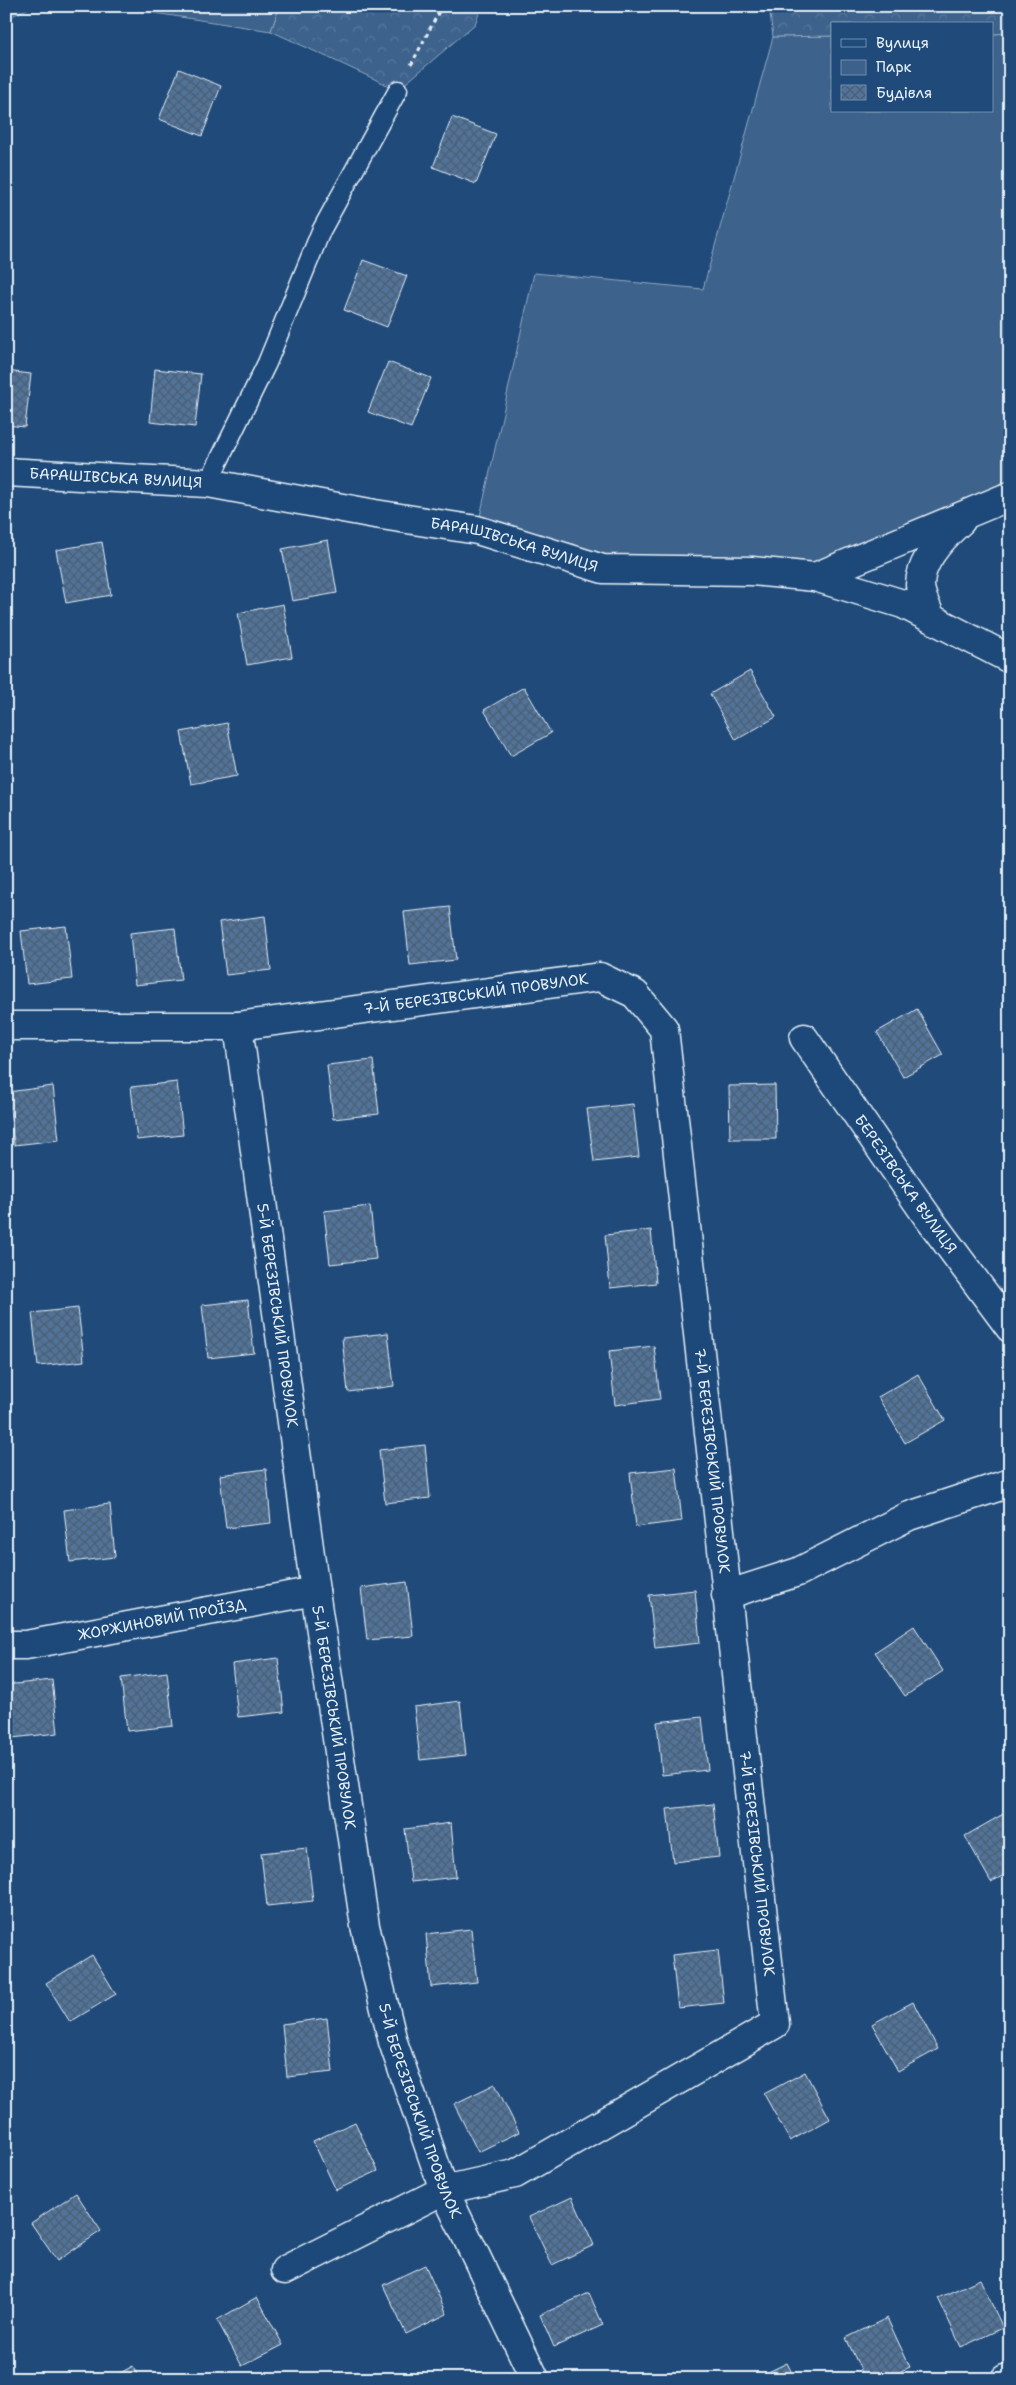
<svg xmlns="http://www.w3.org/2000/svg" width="1016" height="2385" viewBox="0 0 1016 2385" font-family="'Shantell Sans',sans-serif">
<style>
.green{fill:#3c628c;stroke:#92aac2}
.forest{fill:url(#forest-crowns);stroke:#92aac2}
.building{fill:url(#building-cross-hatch);stroke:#e8f1f8}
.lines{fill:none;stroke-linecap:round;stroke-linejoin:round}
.lane-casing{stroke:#e8f1f8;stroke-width:21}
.street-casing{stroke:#e8f1f8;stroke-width:31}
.path{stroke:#e8f1f8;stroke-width:3;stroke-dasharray:4 4;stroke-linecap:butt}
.lane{stroke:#1f4a7a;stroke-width:18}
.street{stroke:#1f4a7a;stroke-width:28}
.labels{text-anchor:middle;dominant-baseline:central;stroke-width:5;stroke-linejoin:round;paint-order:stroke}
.street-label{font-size:15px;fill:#e8f1f8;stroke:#1f4a7a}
</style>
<defs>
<pattern id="forest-crowns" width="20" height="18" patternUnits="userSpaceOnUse" patternTransform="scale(1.25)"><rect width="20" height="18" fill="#3c628c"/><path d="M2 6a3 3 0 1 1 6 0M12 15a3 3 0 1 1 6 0" fill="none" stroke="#58799d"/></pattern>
<pattern id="building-cross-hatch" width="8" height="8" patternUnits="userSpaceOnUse" patternTransform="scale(1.25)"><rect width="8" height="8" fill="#517399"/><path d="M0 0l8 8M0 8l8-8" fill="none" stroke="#4c5e72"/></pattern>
</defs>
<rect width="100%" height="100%" fill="#1f4a7a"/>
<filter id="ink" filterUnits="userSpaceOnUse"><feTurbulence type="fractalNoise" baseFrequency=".02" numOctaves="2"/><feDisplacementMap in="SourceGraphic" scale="10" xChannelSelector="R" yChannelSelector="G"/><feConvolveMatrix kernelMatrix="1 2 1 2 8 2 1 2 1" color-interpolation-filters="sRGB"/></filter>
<g filter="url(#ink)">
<path class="green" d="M6,6H33L6,19Z
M109,6H280L271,31Z
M1010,33V496L815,577L603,569L477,530L534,273L703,289L773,37L832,36V111H992V34Z"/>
<path class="forest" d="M280,6H482L475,24L398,90L271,31Z
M769,6H1010V33L992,34V24H832V36L773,37Z"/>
<path class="building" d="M179,69L221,86L202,136L159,119Z
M452,117L496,134L476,184L433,167Z
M363,260L407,276L387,327L344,310Z
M388,362L431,378L411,428L368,412Z
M155,369L201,374L195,427L150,422Z
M6,371L31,374L25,427L6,425Z
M328,540L337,593L292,601L282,549Z
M102,542L111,595L66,603L56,550Z
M283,604L292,657L247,665L238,613Z
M750,671L776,717L736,740L710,694Z
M524,687L551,733L511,756L484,710Z
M227,723L237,776L191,784L181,732Z
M450,907L456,960L410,965L404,912Z
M265,916L271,970L226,975L219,922Z
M66,926L72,979L27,984L21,931Z
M175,928L181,980L135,985L130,933Z
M917,1009L943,1055L903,1077L877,1032Z
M373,1060L379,1114L333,1119L327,1065Z
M177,1082L183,1135L137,1140L131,1087Z
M775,1085L776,1139H730L729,1086Z
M53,1086L59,1140L14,1145L8,1092Z
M633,1104L639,1157L594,1162L587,1109Z
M370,1206L376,1259L330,1264L324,1211Z
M651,1230L656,1283L610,1288L605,1235Z
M248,1300L254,1353L208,1358L202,1305Z
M78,1308L84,1361L38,1366L32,1313Z
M388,1333L394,1386L348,1392L342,1338Z
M654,1346L660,1399L615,1405L609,1351Z
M918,1374L945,1420L905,1443L878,1397Z
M425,1445L430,1498L385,1503L379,1450Z
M676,1468L682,1521L636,1527L630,1473Z
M266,1469L271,1523L226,1528L220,1475Z
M110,1504L115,1557L70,1562L64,1510Z
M407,1582L413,1636L367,1640L361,1588Z
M695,1590L700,1643L655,1648L649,1595Z
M914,1626L943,1671L905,1696L875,1652Z
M278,1658L284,1712L238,1717L232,1664Z
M167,1672L173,1726L127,1731L121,1678Z
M52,1680L58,1733L12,1738L6,1685Z
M460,1701L466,1755L420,1760L414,1707Z
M702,1717L708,1770L662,1775L657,1722Z
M713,1804L719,1857L673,1862L667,1809Z
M1005,1813L1010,1821V1872L991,1882L965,1836Z
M451,1823L456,1877L411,1882L405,1829Z
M307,1848L313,1901L267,1906L261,1853Z
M471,1929L477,1982L431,1987L426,1934Z
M718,1950L724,2003L678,2008L672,1955Z
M92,1955L116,1994L70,2022L46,1983Z
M913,2002L938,2049L898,2071L872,2024Z
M327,2018L333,2072L287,2077L282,2024Z
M805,2072L830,2119L790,2141L764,2094Z
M495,2084L519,2132L478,2152L454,2104Z
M355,2122L378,2171L336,2190L313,2141Z
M76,2193L101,2231L57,2261L31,2223Z
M572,2197L594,2245L552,2265L529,2217Z
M425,2265L447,2314L406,2334L383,2285Z
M980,2279L1003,2328L961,2347L938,2298Z
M589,2293L603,2325L554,2347L540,2315Z
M257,2297L283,2345L242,2366L217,2320Z
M887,2318L910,2367L884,2379H865L846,2338Z
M787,2363L795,2379H754Z
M133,2366L140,2379H109Z"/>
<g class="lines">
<g class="lane-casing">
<path id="lane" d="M208,483L267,363L321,231L398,90"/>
</g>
<g class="street-casing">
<g id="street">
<path id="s1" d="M6,472L208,483L375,514L477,530L603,569L752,571L815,577L1010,496"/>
<path d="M815,577L903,604L1010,659"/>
<path d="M931,618C927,608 920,595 920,585C920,560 944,536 961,521"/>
<path id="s2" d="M6,1026H238L600,977L635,994L664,1029L775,2024L515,2174L444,2190L285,2270"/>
<path id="s3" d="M238,1026L315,1591L365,1926L393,2042L444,2190L535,2379"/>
<path id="s4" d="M804,1038L927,1216L1010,1328"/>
<path d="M726,1595L798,1572L909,1516L1010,1483"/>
<path id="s5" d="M6,1645H26L315,1591"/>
<path d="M1005,2379L1010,2377"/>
</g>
</g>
<path class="path" d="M411,65L442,6"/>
<use href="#lane" class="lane"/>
<use href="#street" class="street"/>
</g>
</g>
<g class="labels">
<g class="street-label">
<text stroke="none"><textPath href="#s1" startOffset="110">БАРАШІВСЬКА ВУЛИЦЯ</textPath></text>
<text stroke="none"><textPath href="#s1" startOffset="515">БАРАШІВСЬКА ВУЛИЦЯ</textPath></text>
<text stroke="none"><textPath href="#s2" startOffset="472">7-Й БЕРЕЗІВСЬКИЙ ПРОВУЛОК</textPath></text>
<text stroke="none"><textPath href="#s4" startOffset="178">БЕРЕЗІВСЬКА ВУЛИЦЯ</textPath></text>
<text stroke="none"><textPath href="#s3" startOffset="292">5-Й БЕРЕЗІВСЬКИЙ ПРОВУЛОК</textPath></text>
<text stroke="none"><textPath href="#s2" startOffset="1116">7-Й БЕРЕЗІВСЬКИЙ ПРОВУЛОК</textPath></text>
<text stroke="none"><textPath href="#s5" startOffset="158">ЖОРЖИНОВИЙ ПРОЇЗД</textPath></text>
<text stroke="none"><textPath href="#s3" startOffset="698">5-Й БЕРЕЗІВСЬКИЙ ПРОВУЛОК</textPath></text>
<text stroke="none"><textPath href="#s2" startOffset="1521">7-Й БЕРЕЗІВСЬКИЙ ПРОВУЛОК</textPath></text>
<text stroke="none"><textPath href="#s3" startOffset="1102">5-Й БЕРЕЗІВСЬКИЙ ПРОВУЛОК</textPath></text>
</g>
</g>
<rect width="1016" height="2385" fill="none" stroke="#1f4a7a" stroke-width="25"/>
<rect x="12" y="12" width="991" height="2360" fill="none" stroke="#e8f1f8" stroke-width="2" filter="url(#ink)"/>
<rect x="831" y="22" width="162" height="90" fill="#1f4a7a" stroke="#6f8dac"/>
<rect x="841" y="39" width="25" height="8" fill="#1f4a7a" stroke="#6f8dac"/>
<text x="876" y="48" font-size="15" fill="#e8f1f8">Вулиця</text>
<rect x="841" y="60" width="25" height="15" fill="#3c628c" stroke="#6f8dac"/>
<text x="876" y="72" font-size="15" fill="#e8f1f8">Парк</text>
<rect x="841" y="85" width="25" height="15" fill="url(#building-cross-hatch)" stroke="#6f8dac"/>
<text x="876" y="98" font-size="15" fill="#e8f1f8">Будівля</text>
</svg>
